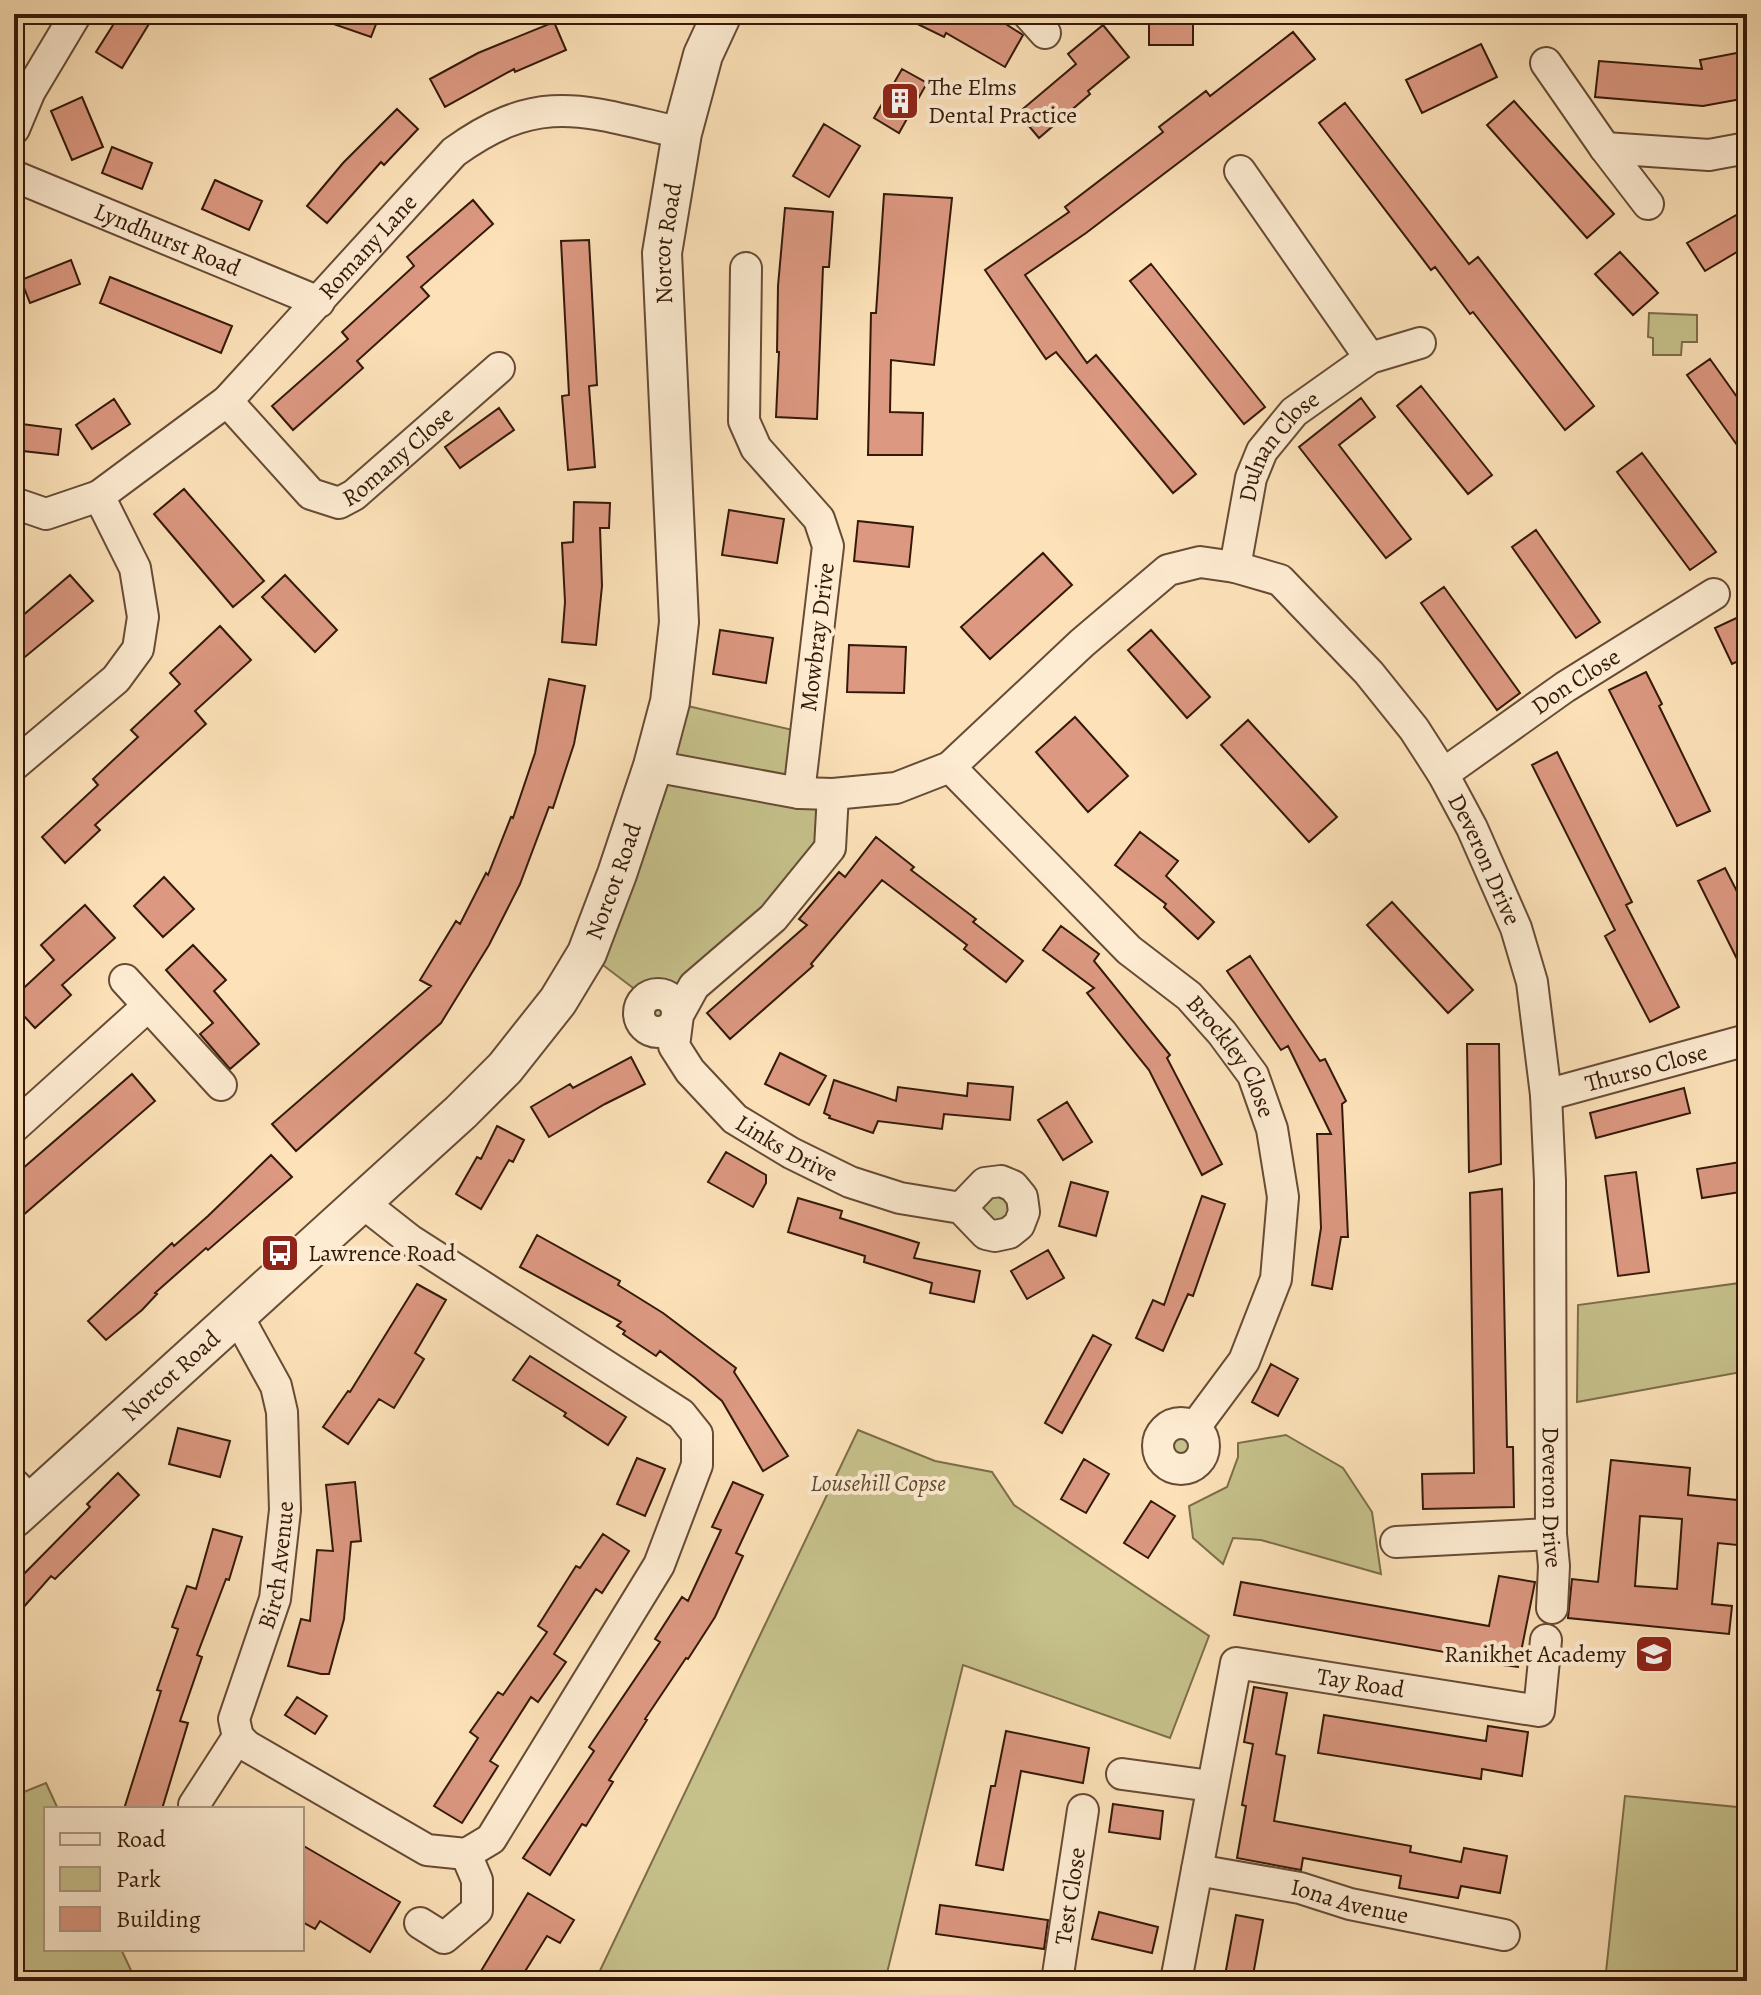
<svg xmlns="http://www.w3.org/2000/svg" width="1761" height="1995" viewBox="0 0 1761 1995" font-family="Alegreya,serif">
<style>
.green{fill:#c6c18b;stroke:#7d6d4a;stroke-width:2}
.building{fill:#dc9881;stroke:#341909;stroke-width:2;fill-rule:evenodd}
.lines{fill:none;stroke-linecap:round;stroke-linejoin:round}
.minor-casing{stroke:#664b35;stroke-width:34}
.tertiary-casing{stroke:#664b35;stroke-width:42}
.minor{stroke:#feecd2;stroke-width:30}
.tertiary{stroke:#feecd2;stroke-width:38}
.labels{text-anchor:middle;dominant-baseline:central;stroke-width:8;stroke-linejoin:round;paint-order:stroke}
.poi-label{font-size:24px;fill:#341909;stroke:#feecd2;text-anchor:start}
.street-label{font-size:24px;fill:#341909;stroke:#feecd2}
.park-label{font-size:24px;font-style:italic;fill:#604b30;stroke:#feecd2}
</style>
<rect width="100%" height="100%" fill="#fde2b9"/>
<filter id="stains"><feTurbulence type="fractalNoise" baseFrequency=".0025" numOctaves="4"/><feColorMatrix values="0 0 0 0 .2 0 0 0 0 .09 0 0 0 0 .02 0 0 0 .5 -.17"/></filter>
<radialGradient id="worn" r=".72"><stop offset=".6" stop-color="#630" stop-opacity="0"/><stop offset="1" stop-color="#630" stop-opacity=".3"/></radialGradient>
<path class="green" d="M1649,313L1697,315V342H1682L1681,355H1653V338L1648,337Z
M670,702L806,733L799,793L833,794L830,848L668,1030L654,1032L641,1024L638,1011L645,997L587,953Z
M974,1194L1022,1197L995,1236Z
M1747,1282V1371L1577,1402L1578,1305Z
M1158 1446a23 23 0 1 1 46 0a23 23 0 1 1-46 0Z
M858,1430L935,1461L992,1472L1014,1505L1209,1636L1170,1738L963,1665L885,1981H595Z
M1286,1435L1343,1468L1372,1512L1381,1574L1261,1540L1233,1538L1223,1564L1193,1538L1189,1506L1227,1487L1238,1457V1443Z
M46,1783L58,1809H46V1949H121L136,1981H14V1796Z
M1625,1796L1747,1808V1981H1691L1606,1972Z"/>
<path class="building" d="M120,14H155L122,68L96,52Z
M314,14H380L371,37L313,17Z
M897,14H990L1023,35L1005,67L946,33L944,37Z
M1149,14H1193V45H1149Z
M554,22L566,50L515,72L514,69L445,107L430,79L478,53Z
M1103,25L1129,57L1088,91L1090,94L1039,138L1018,113L1076,64L1068,54Z
M1293,32L1315,59L1086,233L1025,275L1087,363L1096,355L1196,474L1173,493L1056,352L1046,359L985,270L1069,212L1065,207L1163,132L1159,127L1206,91L1210,96Z
M1481,44L1497,77L1422,113L1406,80Z
M1747,51V98L1703,106L1595,97L1599,61L1702,69L1700,60Z
M902,69L927,83L899,133L874,118Z
M82,97L103,147L72,160L51,111Z
M1514,101L1614,214L1587,238L1487,125Z
M1345,103L1469,264L1478,257L1594,406L1565,430L1473,312L1470,314L1435,267L1431,270L1319,123Z
M397,109L418,129L384,165L381,162L327,223L307,206L343,163Z
M824,124L860,146L829,197L793,176Z
M112,147L152,163L142,189L102,173Z
M215,180L262,201L249,230L202,209Z
M884,194L952,198L934,365L891,360L890,412L923,413L922,455H868L871,313H876Z
M473,200L493,224L421,287L429,296L357,361L363,368L293,430L272,406L348,339L342,332L414,266L407,257Z
M785,208L833,212L829,267H823L817,419L776,417L779,352H777L778,286Z
M1747,209V246L1705,271L1687,243Z
M589,240L597,385L589,386L595,467L568,470L562,396L569,395L561,241Z
M1620,252L1658,293L1633,315L1595,274Z
M71,260L80,284L30,303L21,280Z
M1151,264L1265,407L1244,424L1130,281Z
M110,277L232,326L221,353L100,303Z
M1710,359L1747,411V459L1687,375Z
M1421,386L1492,475L1468,494L1397,406Z
M1361,398L1375,417L1339,445L1411,539L1386,558L1299,447Z
M114,399L130,424L92,449L76,425Z
M499,408L514,430L460,468L445,447Z
M14,423L61,429L58,455L14,450Z
M1642,453L1716,552L1690,570L1617,472Z
M184,489L264,581L233,607L154,514Z
M574,502L610,503L609,528H600L602,586L596,645L562,642L565,602L562,543L573,542Z
M729,510L784,519L777,563L722,555Z
M858,521L913,527L909,567L854,561Z
M1536,530L1600,622L1576,638L1512,547Z
M1043,553L1072,585L990,659L961,627Z
M70,575L93,601L14,666V623Z
M285,575L337,630L315,652L262,597Z
M1444,587L1520,693L1497,710L1421,603Z
M1747,613V657L1732,664L1715,628Z
M220,626L251,660L195,711L206,724L95,825L100,830L65,863L42,837L98,785L93,779L138,737L131,730L180,684L170,673Z
M720,630L773,638L766,683L713,674Z
M1151,630L1210,697L1187,718L1128,650Z
M849,645L906,647L904,693L847,692Z
M1646,672L1662,704L1659,706L1710,811L1677,826L1609,690Z
M549,679L585,686L574,744L553,808L549,807L520,884L489,945L441,1023L296,1151L272,1124L431,986L420,980L456,921L460,924L486,873L488,875L511,817L513,818L535,753Z
M1075,717L1128,776L1088,812L1036,752Z
M1248,720L1337,817L1309,842L1221,745Z
M1557,752L1632,902L1626,905L1679,1007L1650,1022L1605,936L1615,930L1532,765Z
M1140,832L1178,861L1166,876L1214,922L1198,939L1164,907L1166,904L1115,865Z
M876,837L914,867L911,870L976,919L973,922L1023,961L1006,982L964,949L967,945L882,880L811,964L813,966L730,1039L707,1013L807,925L799,919L839,872L845,877Z
M1725,868L1747,911V979L1698,881Z
M164,877L194,909L163,937L134,906Z
M1392,902L1473,990L1448,1013L1367,925Z
M85,905L115,938L62,985L71,995L35,1028L14,1005V997L54,960L41,945Z
M1061,926L1099,954L1094,961L1170,1055L1167,1058L1222,1164L1202,1175L1149,1070L1087,993L1094,988L1043,950Z
M193,945L226,980L214,991L259,1044L230,1069L200,1034L213,1023L166,970Z
M1250,956L1320,1061L1325,1059L1346,1101L1342,1104L1348,1237H1341L1332,1289L1312,1285L1321,1228L1317,1134H1331L1288,1046L1281,1050L1227,971Z
M1467,1044H1499L1501,1164L1469,1172Z
M780,1053L826,1076L809,1105L765,1084Z
M631,1057L645,1084L605,1104L549,1137L531,1107L570,1084L573,1088Z
M132,1074L155,1101L14,1223V1176Z
M834,1080L896,1101L898,1087L967,1096L968,1083L1013,1087L1010,1120L944,1114L942,1129L878,1121L873,1133L829,1118L830,1116L824,1113Z
M1684,1088L1690,1113L1596,1138L1590,1113Z
M1067,1102L1092,1142L1063,1160L1038,1120Z
M497,1126L524,1140L513,1162L509,1160L481,1209L456,1194L477,1157L481,1159Z
M726,1152L766,1175V1183L753,1207L708,1182Z
M271,1155L292,1177L208,1250L206,1248L155,1293L157,1294L142,1310L106,1340L88,1321L172,1243L174,1246L208,1216Z
M1747,1161V1191L1702,1198L1697,1169Z
M1636,1172L1649,1272L1618,1276L1605,1176Z
M1071,1182L1108,1192L1096,1236L1059,1226Z
M1502,1189L1507,1447H1513L1514,1507L1423,1509L1422,1474L1474,1473L1470,1193Z
M1202,1196L1225,1204L1193,1296L1188,1294L1163,1351L1136,1338L1153,1300L1164,1305Z
M798,1198L842,1211L840,1218L919,1243L914,1258L980,1271L974,1302L930,1293L932,1283L864,1262L865,1256L788,1232Z
M537,1235L620,1281L618,1285L663,1313L736,1368L734,1372L788,1456L763,1471L722,1401L695,1378L660,1351L656,1356L623,1334L625,1331L617,1326L621,1322L520,1267Z
M1048,1250L1064,1278L1027,1299L1011,1271Z
M417,1284L446,1300L415,1353L424,1359L394,1408L379,1399L348,1444L323,1427L348,1391L350,1392Z
M1093,1335L1111,1345L1062,1433L1045,1423Z
M530,1356L626,1417L608,1445L564,1416L566,1413L513,1380Z
M1271,1364L1298,1379L1278,1416L1252,1402Z
M178,1428L230,1441L220,1477L169,1464Z
M637,1458L665,1469L645,1516L617,1504Z
M1084,1459L1109,1474L1086,1513L1061,1499Z
M1611,1460L1690,1468L1688,1495L1747,1501V1546L1718,1543L1712,1604L1732,1606L1729,1634L1568,1618L1572,1579L1598,1582ZM1640,1516L1682,1519L1677,1589L1635,1586Z
M118,1473L139,1495L55,1579L51,1576L14,1618V1584L90,1507L87,1504Z
M355,1482L361,1541L351,1542L344,1619L329,1674H321L288,1666L301,1619L310,1621L317,1550L333,1551L326,1485Z
M733,1482L763,1495L736,1553L743,1556L715,1617L688,1659L686,1658L645,1719L647,1720L609,1780L613,1782L586,1826L582,1824L550,1875L523,1858L594,1751L589,1747L660,1642L655,1639L682,1597L688,1601L721,1530L712,1527Z
M1151,1501L1175,1516L1148,1558L1124,1543Z
M213,1529L242,1537L229,1580L226,1579L197,1655L202,1657L180,1721L188,1723L162,1809H124L161,1691L157,1690L178,1629L172,1627L187,1586L196,1589Z
M603,1534L629,1551L602,1593L596,1589L554,1654L566,1662L538,1702L531,1697L490,1761L498,1766L462,1823L434,1806L478,1738L470,1732L498,1692L503,1695L547,1632L538,1626L576,1566L580,1568Z
M1499,1576L1535,1582L1518,1667L1456,1659V1654L1234,1615L1241,1582L1489,1626Z
M1254,1687L1287,1693L1276,1754L1285,1756L1274,1821L1411,1846L1410,1852L1461,1862L1464,1848L1507,1856L1500,1893L1461,1886L1458,1898L1399,1888L1401,1876L1303,1858L1301,1870L1237,1858L1246,1806L1242,1805L1253,1744L1244,1742Z
M297,1697L327,1716L315,1734L285,1715Z
M1324,1715L1486,1741L1488,1726L1528,1732L1522,1776L1482,1769L1481,1779L1318,1753Z
M1006,1731L1089,1748L1083,1783L1021,1771L1003,1870L976,1865L991,1786H995Z
M1113,1804L1163,1811L1160,1839L1109,1832Z
M302,1845L400,1902L370,1952L320,1921L315,1929L302,1922Z
M528,1893L574,1920L560,1943L547,1936L519,1981H475Z
M940,1905L1048,1920L1044,1949L936,1934Z
M1099,1912L1158,1927L1152,1953L1092,1939Z
M1236,1915L1263,1920L1252,1981H1224Z"/>
<g class="lines">
<g class="minor-casing">
<g id="minor">
<path d="M1028,14L1045,33"/>
<path d="M1546,63L1605,148L1648,204"/>
<path d="M14,129L30,91L76,14"/>
<path d="M1605,148L1709,155L1747,148"/>
<path d="M1240,171L1370,358"/>
<path id="s1" d="M14,176L319,302"/>
<path d="M746,268L744,421L756,448L819,519L828,546L799,793"/>
<path id="s2" d="M227,401L311,494L339,503L354,495L499,368"/>
<path id="s3" d="M14,503L46,514L99,496L227,401L454,152C541,89 587,112 682,133"/>
<path id="s4" d="M1235,567L1251,478L1262,451L1294,412L1370,358L1420,343"/>
<path d="M14,765L116,679L138,649L143,617L135,568L99,496"/>
<path id="s5" d="M653,766L799,793L833,794L896,788L950,767L1082,643L1168,570L1200,562L1235,567L1280,580L1369,673L1414,729L1443,774L1472,828L1516,928L1532,982L1546,1095L1550,1181L1551,1534L1554,1566L1552,1608"/>
<path id="s6" d="M950,767L1129,950L1189,996L1222,1033L1253,1075L1272,1129L1283,1197L1276,1279L1244,1361L1195,1427"/>
<path id="s7" d="M1443,774L1565,687L1714,594"/>
<path id="s8" d="M833,794L830,848L773,918L694,986L678,1015L674,1046L690,1071L735,1119L791,1153L850,1182L900,1198L961,1208L986,1234L995,1236L1009,1233L1019,1225L1024,1212L1022,1197L1013,1186L1001,1181L985,1183L961,1208"/>
<path d="M125,980L221,1085"/>
<circle cx="658" cy="1013" r="19"/>
<path id="s9" d="M1546,1095L1747,1040"/>
<path d="M14,1127L148,1006"/>
<circle cx="1181" cy="1446" r="23"/>
<path d="M14,1484L32,1503"/>
<path d="M1396,1542L1551,1534"/>
<path d="M238,1737L247,1746L427,1850L466,1854L491,1839L659,1565L697,1465V1434L681,1414L410,1240L363,1203"/>
<path d="M1122,1774L1211,1786"/>
<path id="s10" d="M194,1805L238,1737L234,1719L275,1599L285,1510L282,1412L276,1386L237,1315"/>
<path id="s11" d="M1197,1870L1300,1888L1350,1904L1504,1935"/>
<path d="M420,1923L444,1938L477,1910V1880L466,1854"/>
<path id="s12" d="M1057,1981L1083,1810"/>
<path id="s13" d="M1176,1981L1236,1663L1539,1711L1546,1640"/>
</g>
</g>
<g class="tertiary-casing">
<g id="tertiary">
<path id="s14" d="M14,1518L461,1112L505,1068L558,1001L587,953L617,874L653,766L670,702L679,622L662,253L682,133L703,55L722,14"/>
</g>
</g>
<use href="#minor" class="minor"/>
<use href="#tertiary" class="tertiary"/>
</g>
<defs>
<g id="building-square" transform="scale(2)"><rect x="-9" y="-9" width="18" height="18" rx="4" fill="#8f2418" stroke="#feecd2"/><path d="M-4-6H4V6H1V3H-1V6H-4ZM-2.5-4.3h1.7v1.8h-1.7ZM.8-4.3h1.7v1.8H.8ZM-2.5-1h1.7V.8h-1.7ZM.8-1h1.7V.8H.8Z" fill="#fff"/></g>
<g id="bus-square" transform="scale(2)"><rect x="-9" y="-9" width="18" height="18" rx="4" fill="#8f2418" stroke="#feecd2"/><path d="M-5-6H5V4H4V6H2V4H-2V6H-4V4H-5ZM-3.5-4V0h7V-4ZM-3.5 1.2v1.5H-2V1.2ZM2 1.2v1.5H3.5V1.2Z" fill="#fff"/></g>
<g id="school-square" transform="scale(2)"><rect x="-9" y="-9" width="18" height="18" rx="4" fill="#8f2418" stroke="#feecd2"/><path d="M0-5L7-2L0 1L-7-2ZM-4 1L0 2.5L4 1V4Q0 6-4 4Z" fill="#fff"/></g>
</defs>
<g fill-rule="evenodd">
<use href="#building-square" x="900" y="101"/>
<use href="#bus-square" x="280" y="1253"/>
<use href="#school-square" x="1654" y="1654"/>
</g>
<g class="labels">
<g class="poi-label">
<text x="928" y="87">The Elms<tspan x="928" dy="28">Dental Practice</tspan></text>
<text x="308" y="1253">Lawrence Road</text>
<text x="1626" y="1654" text-anchor="end">Ranikhet Academy</text>
</g>
<g class="street-label">
<text stroke="none"><textPath href="#s1" startOffset="166">Lyndhurst Road</textPath></text>
<text stroke="none"><textPath href="#s14" startOffset="1532">Norcot Road</textPath></text>
<text stroke="none"><textPath href="#s3" startOffset="458">Romany Lane</textPath></text>
<text stroke="none"><textPath href="#s2" startOffset="230">Romany Close</textPath></text>
<text stroke="none"><textPath href="#s4" startOffset="132">Dulnan Close</textPath></text>
<text transform="translate(817 637) rotate(-83)">Mowbray Drive</text>
<text stroke="none"><textPath href="#s7" startOffset="162">Don Close</textPath></text>
<text stroke="none"><textPath href="#s5" startOffset="1062">Deveron Drive</textPath></text>
<text stroke="none"><textPath href="#s14" startOffset="884">Norcot Road</textPath></text>
<text stroke="none"><textPath href="#s6" startOffset="406">Brockley Close</textPath></text>
<text stroke="none"><textPath href="#s9" startOffset="104">Thurso Close</textPath></text>
<text stroke="none"><textPath href="#s8" startOffset="468">Links Drive</textPath></text>
<text stroke="none"><textPath href="#s14" startOffset="212">Norcot Road</textPath></text>
<text stroke="none"><textPath href="#s5" startOffset="1710">Deveron Drive</textPath></text>
<text stroke="none"><textPath href="#s10" startOffset="260">Birch Avenue</textPath></text>
<text stroke="none"><textPath href="#s13" startOffset="450">Tay Road</textPath></text>
<text stroke="none"><textPath href="#s12" startOffset="86">Test Close</textPath></text>
<text stroke="none"><textPath href="#s11" startOffset="156">Iona Avenue</textPath></text>
</g>
<g class="park-label">
<text x="878" y="1483">Lousehill Copse</text>
</g>
</g>
<rect width="1761" height="1995" fill="none" stroke="#fde2b9" stroke-width="48"/>
<rect x="16" y="16" width="1729" height="1963" fill="none" stroke="#341909" stroke-width="4"/>
<rect x="24" y="24" width="1713" height="1947" fill="none" stroke="#341909" stroke-width="2"/>
<rect x="44" y="1807" width="260" height="144" fill="#feecd2" stroke="#ad9882" stroke-width="2"/>
<rect x="60" y="1833" width="40" height="12" fill="#feecd2" stroke="#ad9882" stroke-width="2"/>
<text x="116" y="1847" font-size="24" fill="#341909">Road</text>
<rect x="60" y="1867" width="40" height="24" fill="#c6c18b" stroke="#ad9882" stroke-width="2"/>
<text x="116" y="1887" font-size="24" fill="#341909">Park</text>
<rect x="60" y="1907" width="40" height="24" fill="#dc9881" stroke="#ad9882" stroke-width="2"/>
<text x="116" y="1927" font-size="24" fill="#341909">Building</text>
<rect width="100%" height="100%" filter="url(#stains)"/>
<rect width="100%" height="100%" fill="url(#worn)"/>
</svg>
